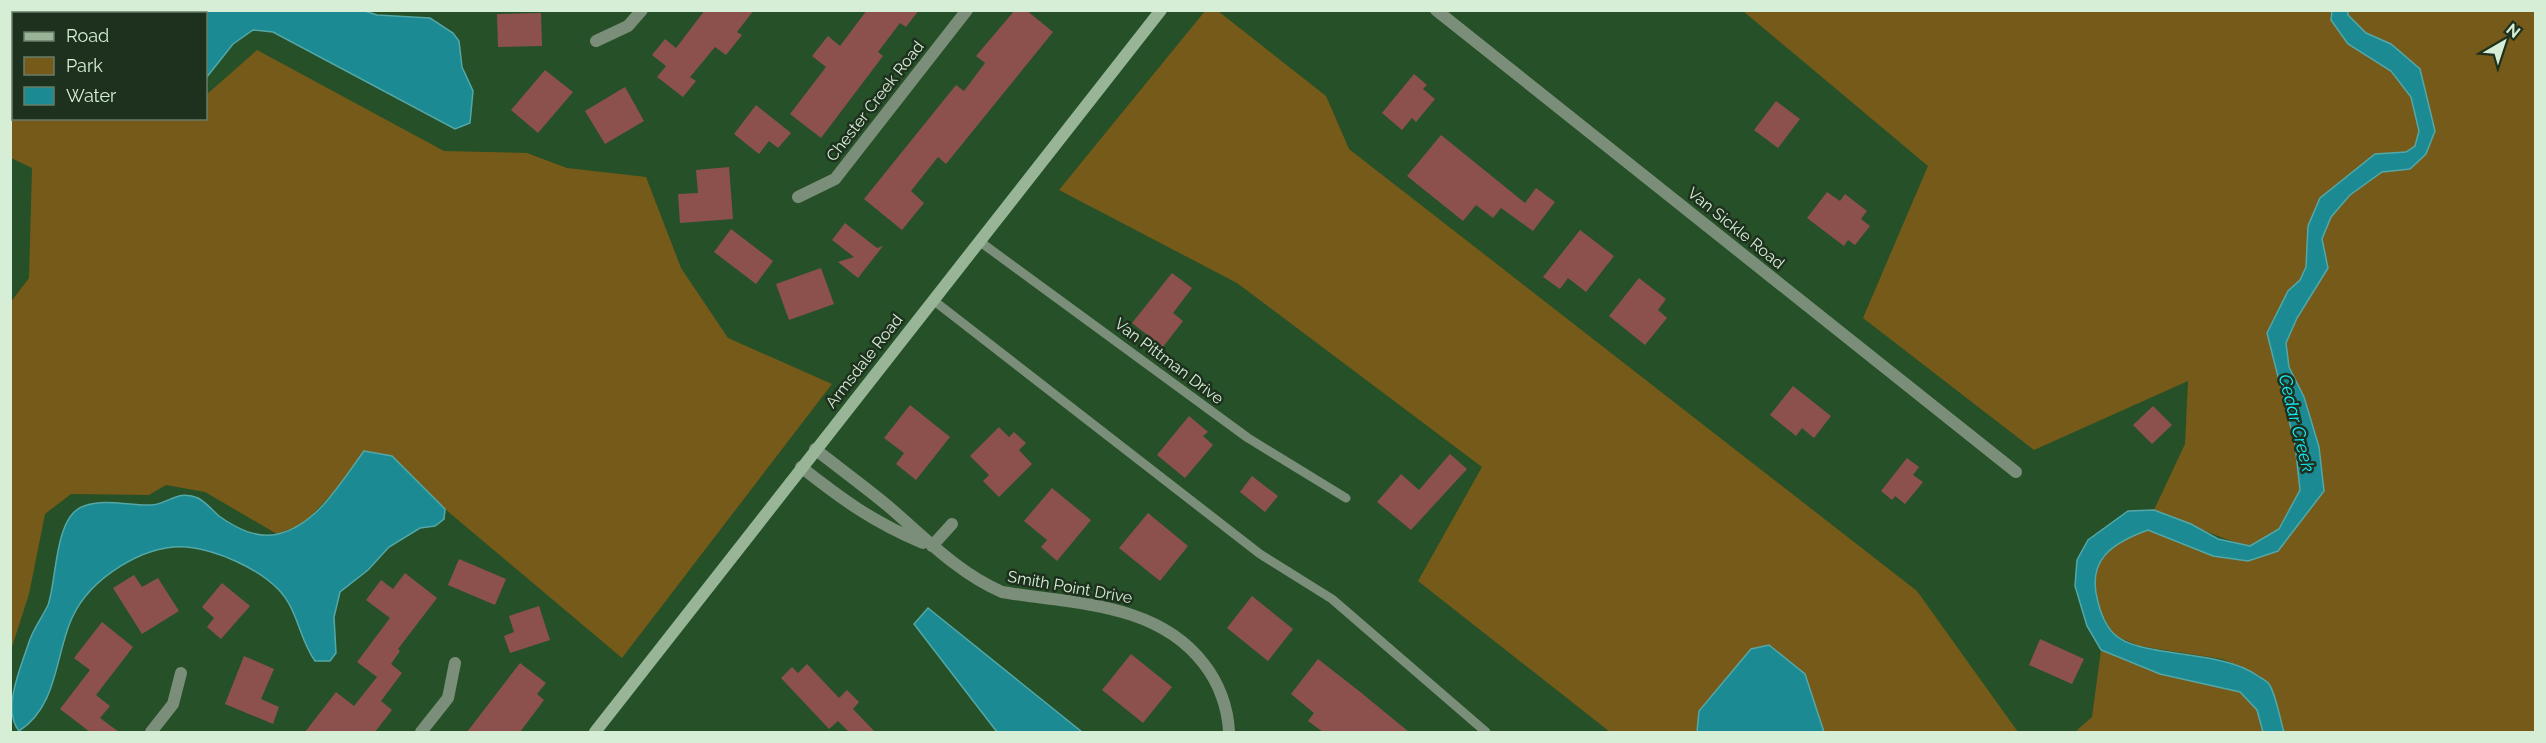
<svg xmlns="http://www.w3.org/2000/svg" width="2546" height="743" viewBox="0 0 2546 743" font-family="Raleway,sans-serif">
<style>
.green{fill:#765a19}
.water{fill:#1b8a93;stroke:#53a8a7;stroke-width:1.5}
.building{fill:#8d514d}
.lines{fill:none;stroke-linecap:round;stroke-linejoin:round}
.lane{stroke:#7b8e7a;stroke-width:9}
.street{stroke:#7b8e7a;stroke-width:12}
.secondary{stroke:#98b697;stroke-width:12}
.labels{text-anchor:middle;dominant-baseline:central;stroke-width:5;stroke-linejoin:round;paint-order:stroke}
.street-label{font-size:16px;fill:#d7eed6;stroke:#1e311e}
.water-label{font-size:18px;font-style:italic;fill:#13edfe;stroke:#1e311e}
</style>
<rect width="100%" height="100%" fill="#265027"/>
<path class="green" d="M11,11H148L147,14H14V118H206V95L257,50L444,151L527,153L567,168L646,177L681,268L728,338L832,384L622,658L445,509L392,456L330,496L303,524L277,534L205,492L166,485L149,495L71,494L45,514L29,594L11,650L10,303L29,278L32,168L11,158Z
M1205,11H1218L1326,96L1349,149L1917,591L2018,732H1824L1805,674L1699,711L1697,732H1610L1418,581L1482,467L1237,283L1059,190Z
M1743,11H2332L2331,20L2348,44L2391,71L2411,97L2419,131L2415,146L2406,152L2375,154L2308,226L2306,267L2300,280L2288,291L2267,333L2295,444L2300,490L2279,529L2250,546C2216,538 2187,522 2154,510L2185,444L2188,381L2034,450L1863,318L1928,166Z
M2348,11H2535V732H2284L2269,684L2251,671L2222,659L2139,646L2114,635L2101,613L2093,584L2099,562L2121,539L2148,530L2213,556L2248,561L2324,491L2319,447L2304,397L2289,367L2286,342L2297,318L2328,268L2322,239L2331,217L2350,195L2382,172L2410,169L2435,131L2391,44L2366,33L2348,15Z
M2101,650L2160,674L2240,692L2257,710L2263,732H2075L2092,717Z"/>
<path class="water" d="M172,11L362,10L377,15L430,18L453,33L459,41L462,67L473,91L470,123L455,129L273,32L253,30L233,44L206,78V14L171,13Z
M2332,11H2348V15L2366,33L2391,44L2420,69L2435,131L2426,154L2410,169L2382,172L2350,195L2331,217L2322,239L2328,268L2297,318L2286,343L2289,367L2304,397L2319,447L2324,491L2278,551L2248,561L2213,556L2148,530C2112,543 2086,560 2098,602C2100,612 2106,626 2114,634C2140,659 2219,648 2258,676C2261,678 2267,681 2269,684C2276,694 2280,720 2284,732H2263L2257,710L2240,692L2160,674L2101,650L2087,626L2075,586L2077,560L2088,540L2128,511L2154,510L2191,524L2218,539L2250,546L2279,529L2300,490L2295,444L2267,333L2288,291L2300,280L2306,267L2308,226L2320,198L2375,154L2406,152L2415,146L2419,131L2411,97L2391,71L2348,44L2331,20Z
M364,451L392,456L445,509L444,519L435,526L420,528L389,547L368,570L340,592L334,617L336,653L330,661H315C299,639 298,609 278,589C257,568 217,550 187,547C144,544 90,578 72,618C55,655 58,706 19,731C2,710 20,669 28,645C32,630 42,618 48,605C57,581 54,515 84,506C106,498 129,506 151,505C169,504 177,489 198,498C207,503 212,510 219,516C236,528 256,539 278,534C317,525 341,482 364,451Z
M928,608L1082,732H997L914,624Z
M1769,645L1805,674L1824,732H1697L1699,711L1751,649Z"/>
<path class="building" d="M705,10H754L737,32L742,35L726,55L715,47L690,77L696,81L683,97L657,77L666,66L652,55L665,39L676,48Z
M867,10H919L906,27L900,23L878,52L883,56L821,138L790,114L826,67L812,56L828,36L840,46Z
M1015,10H1026L1053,32L946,164L938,157L911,191L924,203L902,230L864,199L956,85L964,91L985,63L976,56Z
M541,13L542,46L498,47L497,14Z
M545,70L573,92L538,133L511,110Z
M1414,74L1427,85L1423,89L1435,99L1416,122L1412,118L1402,130L1382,113Z
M625,87L644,121L605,144L585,111Z
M1776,101L1800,119L1778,148L1754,130Z
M756,105L791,133L778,148L769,141L759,154L734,134Z
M1441,135L1525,203L1536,188L1555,202L1533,231L1501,208L1493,218L1476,205L1463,221L1407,176Z
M729,167L733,219L680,223L678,194L698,193L696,170Z
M1827,192L1840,201L1845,194L1867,211L1861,219L1870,226L1855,245L1848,240L1844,246L1807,218Z
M845,223L877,248L883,246L858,278L838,262L854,257L832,240Z
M731,229L773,261L756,284L714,252Z
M1580,230L1614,256L1586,292L1568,278L1560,289L1543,277Z
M821,268L834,304L789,320L776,284Z
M1172,273L1192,288L1173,313L1183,321L1163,347L1132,323Z
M1639,278L1666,299L1658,310L1667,318L1645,345L1609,316Z
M1793,386L1831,416L1814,438L1802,428L1796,436L1770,415Z
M910,405L950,437L916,480L896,464L904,453L884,438Z
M2153,406L2172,425L2152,444L2133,425Z
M1189,416L1208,432L1203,436L1213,445L1185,478L1157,455Z
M999,427L1009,437L1014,432L1026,443L1019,450L1032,464L999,497L983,481L989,475L970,456Z
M1450,454L1467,469L1411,530L1377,502L1401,474L1419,490Z
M1907,458L1919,467L1913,475L1923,482L1905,504L1895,496L1892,500L1881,491Z
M1252,476L1278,496L1265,512L1240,492Z
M1052,488L1091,520L1057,561L1041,547L1047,540L1024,521Z
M1148,513L1188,546L1160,581L1119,548Z
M459,559L506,579L495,605L448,585Z
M405,573L437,598L398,649L400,651L391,664L402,673L381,701L392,710L375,732H305L336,692L354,706L377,677L357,662L390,618L366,600L381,580L393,589Z
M134,575L142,587L158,578L179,611L142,634L113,588Z
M222,583L250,606L221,639L207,627L214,618L202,607Z
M1252,596L1293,629L1268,661L1227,628Z
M539,606L550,640L510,653L504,636L514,632L509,616Z
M102,622L133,647L96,695L110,706L100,718L119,732H90L60,709L90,670L74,658Z
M2040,639L2084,659L2072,684L2029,665Z
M1131,654L1172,687L1143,723L1102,690Z
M244,656L274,669L261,699L279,707L273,724L225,704Z
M1318,659L1359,691L1409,732H1323L1308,721L1314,713L1291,694Z
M520,663L546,683L537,694L544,700L520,732H467Z
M807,664L839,698L847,690L859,702L853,709L875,732H849L838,721L829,729L781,678L792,667L798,673Z"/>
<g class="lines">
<path class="lane" d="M979,241L1248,438L1346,498
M933,300L1260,554L1332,599L1486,732"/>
<path class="street" d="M1436,10L2016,472
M596,41L628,26L642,10
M798,197L835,179L967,10
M815,449C839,468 864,486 888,506C924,537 958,573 1002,592C1073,604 1157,602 1204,664C1219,683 1228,708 1229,732
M801,467C843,500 873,522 923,543
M932,546L952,524
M151,732L173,704L181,673
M421,732L448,698L455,663"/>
<path class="secondary" d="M595,732L1161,10"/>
</g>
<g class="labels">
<g class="street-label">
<text transform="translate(875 101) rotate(-52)">Chester Creek Road</text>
<text transform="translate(1736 228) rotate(39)">Van Sickle Road</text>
<text transform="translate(864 361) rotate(-52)">Armsdale Road</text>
<text transform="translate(1169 361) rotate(37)">Van Pittman Drive</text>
<text transform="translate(1070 587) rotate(10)">Smith Point Drive</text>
</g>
<g class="water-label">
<text transform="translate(2297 423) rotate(76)">Cedar Creek</text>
</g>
</g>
<rect width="2546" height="743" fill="none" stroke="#d7eed6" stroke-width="24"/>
<rect x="12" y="12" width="195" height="108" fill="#1e311e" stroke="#687d68" stroke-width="1.5"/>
<rect x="24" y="32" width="30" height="9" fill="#98b697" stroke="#687d68" stroke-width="1.5"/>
<text x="66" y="42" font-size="18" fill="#d7eed6">Road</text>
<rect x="24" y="57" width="30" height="18" fill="#765a19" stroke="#687d68" stroke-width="1.5"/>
<text x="66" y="72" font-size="18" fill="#d7eed6">Park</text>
<rect x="24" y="87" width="30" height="18" fill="#1b8a93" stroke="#687d68" stroke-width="1.5"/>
<text x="66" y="102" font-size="18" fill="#d7eed6">Water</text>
<g transform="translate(2504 42) rotate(39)" stroke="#1e311e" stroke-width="4.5" paint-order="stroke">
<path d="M0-4.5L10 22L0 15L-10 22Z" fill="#d7eed6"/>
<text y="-9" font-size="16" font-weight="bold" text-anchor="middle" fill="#d7eed6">N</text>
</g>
</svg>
